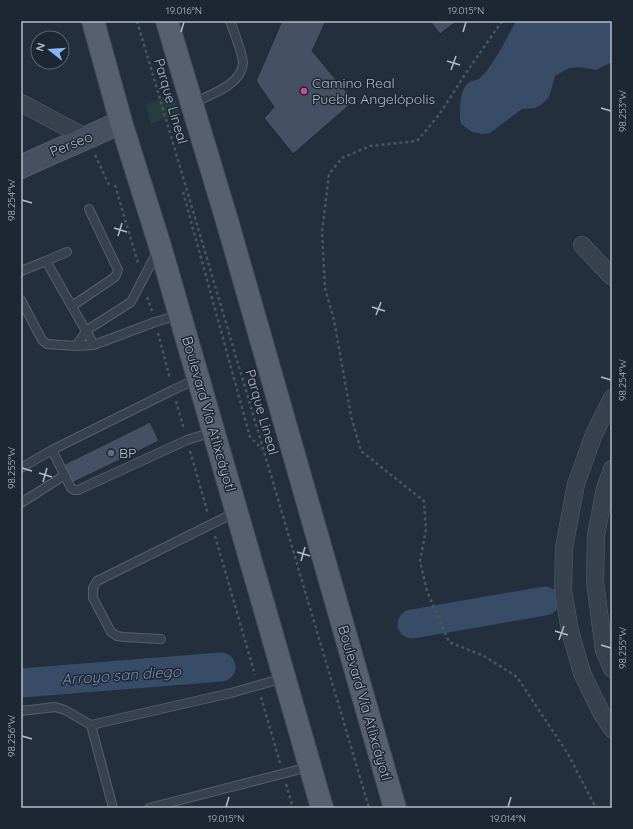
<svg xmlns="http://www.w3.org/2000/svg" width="633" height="829" viewBox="0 0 633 829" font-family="Quicksand,sans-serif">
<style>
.green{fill:#263c3f}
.water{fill:#394c67}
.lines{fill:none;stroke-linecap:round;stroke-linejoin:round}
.river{stroke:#394c67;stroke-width:29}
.building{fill:#455162;stroke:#1f2835}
.lane-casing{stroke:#565f6c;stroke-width:10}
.street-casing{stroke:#565f6c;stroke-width:18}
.secondary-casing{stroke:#565f6c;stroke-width:24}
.primary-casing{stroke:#414a57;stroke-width:24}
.path{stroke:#44595c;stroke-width:2.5;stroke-dasharray:3 3;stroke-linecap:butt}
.lane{stroke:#38414e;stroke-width:8}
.street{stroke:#38414e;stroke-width:17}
.secondary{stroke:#465061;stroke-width:22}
.primary{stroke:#56606e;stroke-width:22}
.ticks{fill:none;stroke:#b4bcc9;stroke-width:1.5}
.hotel-dot{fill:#d1479c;stroke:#1d2633;stroke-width:1.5}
.service-dot{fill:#5c6f8a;stroke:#1d2633;stroke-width:1.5}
.labels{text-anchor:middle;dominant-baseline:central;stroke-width:3;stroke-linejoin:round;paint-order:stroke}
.poi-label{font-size:14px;fill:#b4bcc9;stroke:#1d2633;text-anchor:start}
.street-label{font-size:14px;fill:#b4bcc9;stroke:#1d2633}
.water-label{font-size:15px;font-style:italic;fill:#7c92b1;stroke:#1d2633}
.neatline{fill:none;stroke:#b4bcc9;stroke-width:1.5}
.ticks-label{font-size:10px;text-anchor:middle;fill:#b4bcc9}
</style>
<rect width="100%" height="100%" fill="#242f3e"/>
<path class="green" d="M174,95L180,113L151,124L145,104Z"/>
<path class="water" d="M516,21H612V62L596,70L579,67L569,68L555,76L549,97L542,104L535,108L522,109L490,133L482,134L472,132L461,124C459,114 459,90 468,83C470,81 474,81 477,80C481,78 485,73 488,69C499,55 507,37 516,21Z"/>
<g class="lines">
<path class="river" d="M412,624L545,601
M21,683L221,667"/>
</g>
<path class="building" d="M282,21H326L312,51L354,101L293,154L264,118L274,107L256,81Z
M430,21H457L440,34Z
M150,422L159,441L72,483L63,465Z"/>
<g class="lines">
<g class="lane-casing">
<path id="lane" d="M194,103C210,94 241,86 243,63C243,57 233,29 230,21
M46,261L67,252
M21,271L46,261L94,345
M21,300L42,340L47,344L76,346L94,345L155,322L179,315
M72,306L115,277L117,273L118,270L89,209
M76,346L87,330L131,302L157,252
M197,379L173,390L52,450L71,488L74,490H78L187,440L212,432
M21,468L52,450
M21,503L65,475
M161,639L123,637L117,636L111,632L93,598V588L97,581L236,512
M21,711L55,707L65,710L91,725
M113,808L91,725L231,693L284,678
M149,808L309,767"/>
</g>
<g class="street-casing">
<path id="street" d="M21,103L87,138
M582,245L612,277
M612,398L594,434L576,484L564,548L563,590L570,631L582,673L601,712L612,729
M612,469L605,488L596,535L595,582L604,650L612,669"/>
</g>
<g class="secondary-casing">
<path id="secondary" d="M21,167C54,151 88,138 121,122"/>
</g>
<g class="primary-casing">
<path id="primary" d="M93,21L121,122L160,246L322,808
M167,21L228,224L395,808"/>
</g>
<path class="path" d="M137,21L369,808
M502,21L464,76L439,115L417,141L370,146L342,158L329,174L322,232L325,288L334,320L351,416L361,451L424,501L426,530L420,561L427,591L449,642L484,656L517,677L568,754L596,808
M95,155L110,187
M115,185L138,263
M183,192L250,437L262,449
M147,297L152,311
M158,333L170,379
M176,401L184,429
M190,451L208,514
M215,536L255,675
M261,697L280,763
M286,784L293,808"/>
<use href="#lane" class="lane"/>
<use href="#street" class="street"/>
<use href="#secondary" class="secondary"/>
<use href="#primary" class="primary"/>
</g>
<path class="ticks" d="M181,32L184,22M463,32L466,22M447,61L460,65M451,70L456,56M601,108L611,111M22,200L32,203M114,228L127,232M118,236L122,223M372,307L385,311M376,315L381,302M601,377L611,380M22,468L32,471M39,473L52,477M43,482L47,468M297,552L310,556M301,561L305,547M555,631L568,635M559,640L564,626M601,645L611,648M22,736L32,739M226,807L229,797M508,807L511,797"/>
<circle class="hotel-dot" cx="304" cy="91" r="4"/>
<circle class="service-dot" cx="111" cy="453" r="4"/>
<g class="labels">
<g class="poi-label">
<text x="312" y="83">Camino Real<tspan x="312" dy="16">Puebla Angelópolis</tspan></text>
<text x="119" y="453">BP</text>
</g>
<g class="street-label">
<text transform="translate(171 101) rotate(74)">Parque Lineal</text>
<text transform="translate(71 144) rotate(-22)">Perseo</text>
<text transform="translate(262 412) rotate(74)">Parque Lineal</text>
<text transform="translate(209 414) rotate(74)">Boulevard Vía Atlixcáyotl</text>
<text transform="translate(365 703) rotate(74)">Boulevard Vía Atlixcáyotl</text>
</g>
<g class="water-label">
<text transform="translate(121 675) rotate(-4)">Arroyo san diego</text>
</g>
</g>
<rect width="633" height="829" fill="none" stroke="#1d2633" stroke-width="44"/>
<g transform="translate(50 50) rotate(287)"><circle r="19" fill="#1d2633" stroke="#59626f"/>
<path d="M0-3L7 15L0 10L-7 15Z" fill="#8ab4f8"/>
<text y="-6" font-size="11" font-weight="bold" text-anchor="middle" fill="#b4bcc9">N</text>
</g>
<rect x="22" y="22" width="589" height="785" class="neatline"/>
<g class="ticks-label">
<text x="184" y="14">19.016°N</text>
<text x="466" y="14">19.015°N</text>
<text transform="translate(622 111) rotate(-90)" y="4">98.253°W</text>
<text transform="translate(11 200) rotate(-90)" y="4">98.254°W</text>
<text transform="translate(622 380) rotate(-90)" y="4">98.254°W</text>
<text transform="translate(11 468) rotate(-90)" y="4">98.255°W</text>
<text transform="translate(622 648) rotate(-90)" y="4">98.255°W</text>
<text transform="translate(11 736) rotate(-90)" y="4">98.256°W</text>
<text x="226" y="822">19.015°N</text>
<text x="508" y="822">19.014°N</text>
</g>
</svg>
